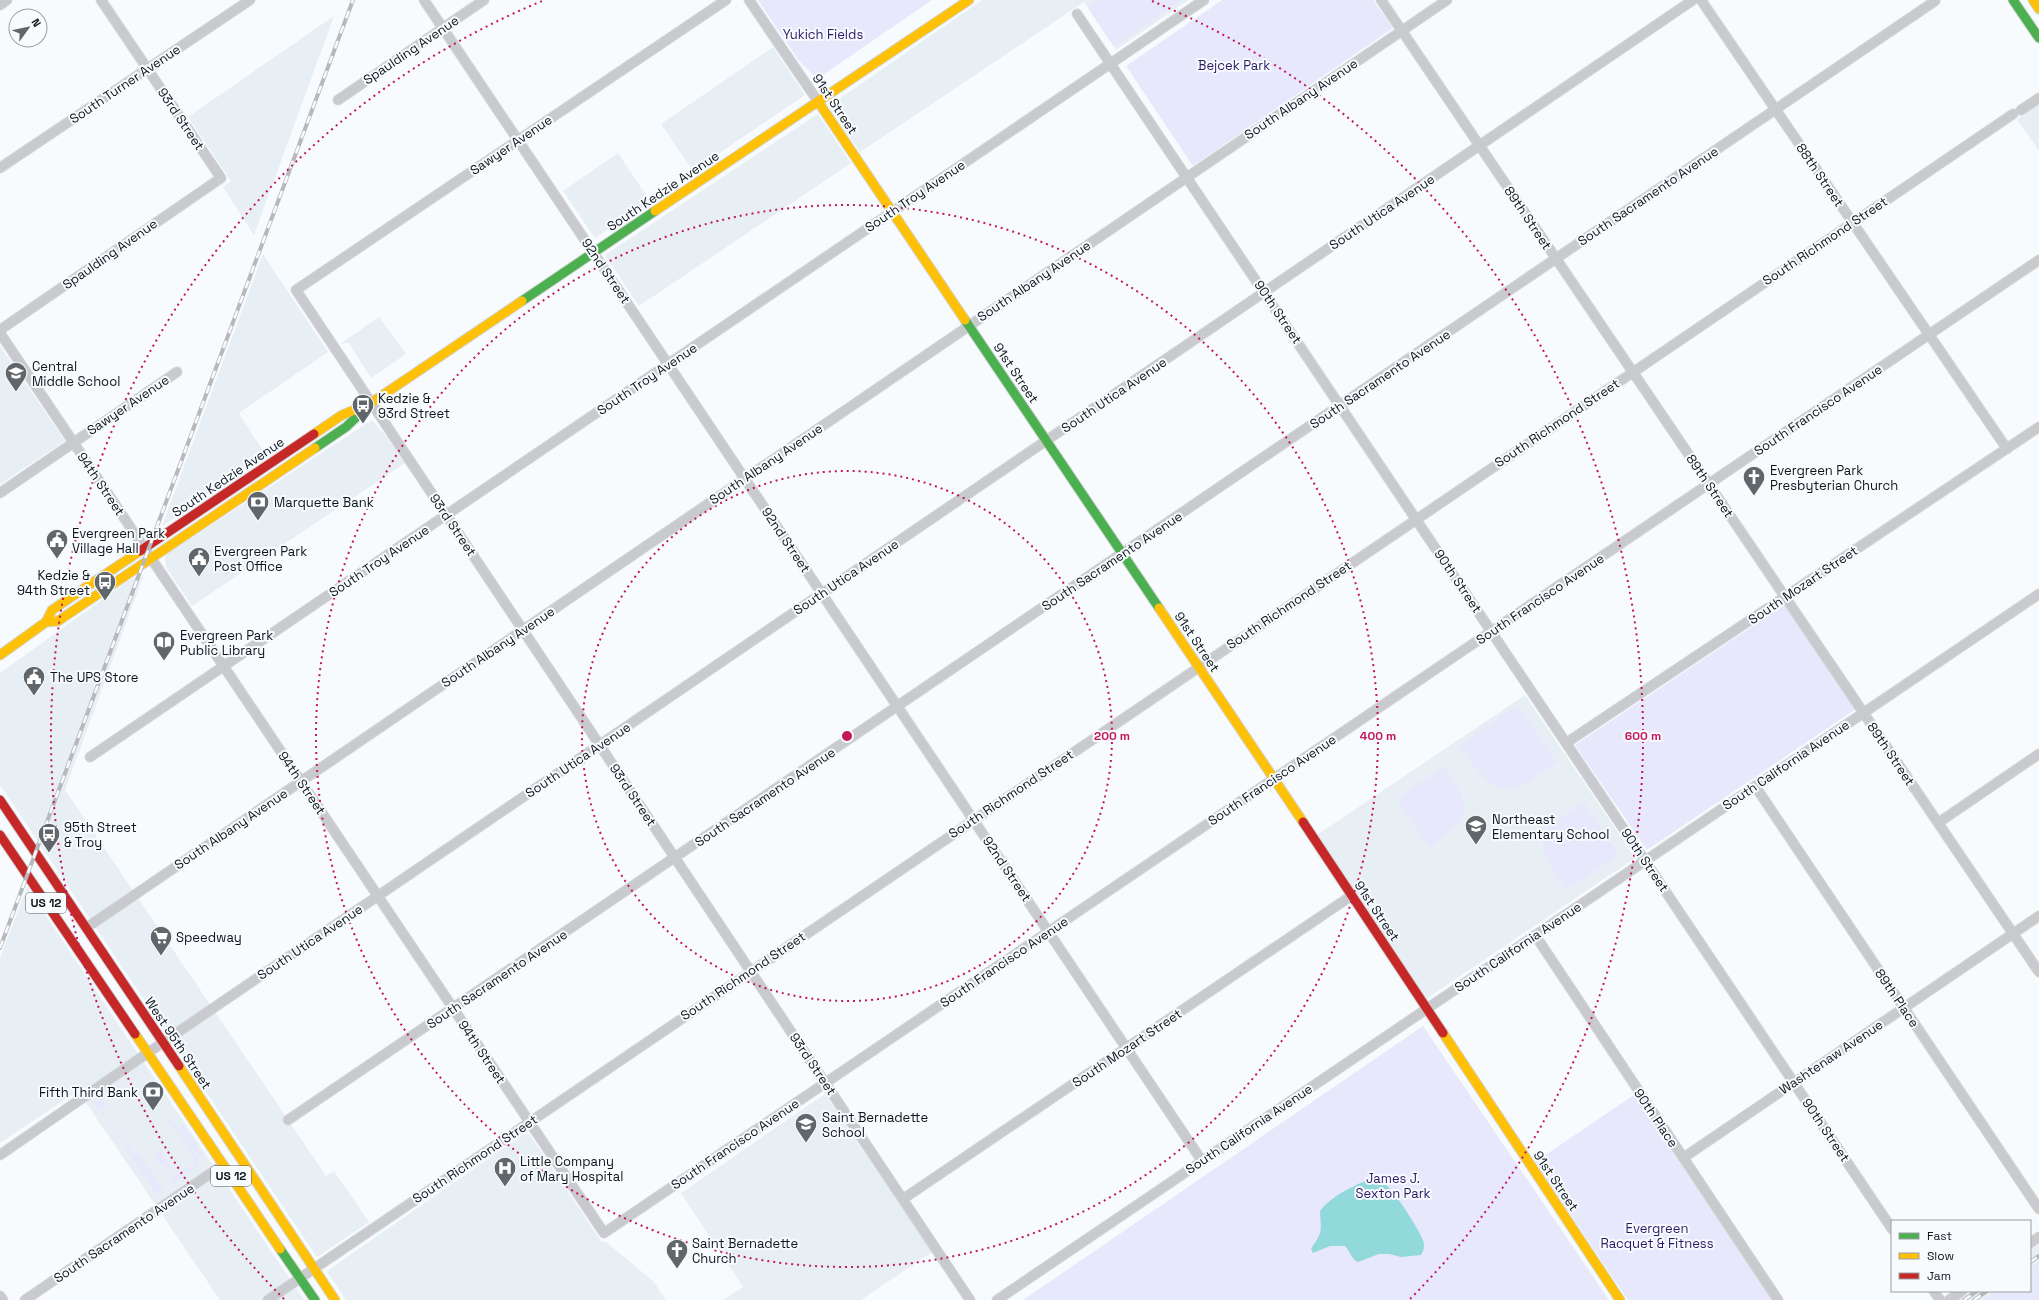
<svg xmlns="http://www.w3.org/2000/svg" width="2039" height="1300" viewBox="0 0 2039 1300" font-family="'Space Grotesk',sans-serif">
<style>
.built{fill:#e7eef4}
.green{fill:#e8e8fd}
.water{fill:#92d9db}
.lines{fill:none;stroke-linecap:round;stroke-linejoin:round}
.street-casing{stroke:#d3d6d8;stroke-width:11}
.fast-casing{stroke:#d3d6d8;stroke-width:11}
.slow-casing{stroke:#d3d6d8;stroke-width:11}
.jam-casing{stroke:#d3d6d8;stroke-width:11}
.street{stroke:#c8cacd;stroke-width:9}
.fast{stroke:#4caf50;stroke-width:9}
.slow{stroke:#ffc107;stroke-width:9}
.jam{stroke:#c62828;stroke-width:9}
.rail-casing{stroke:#b7b8bb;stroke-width:4}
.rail{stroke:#f7fbfe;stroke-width:2.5;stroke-dasharray:8;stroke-linecap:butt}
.ring{fill:none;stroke:#c2185b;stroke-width:2;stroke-dasharray:2 4}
.labels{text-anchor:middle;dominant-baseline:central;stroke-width:4;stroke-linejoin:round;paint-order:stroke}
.shield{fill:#f7fbfe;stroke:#545a5f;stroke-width:1}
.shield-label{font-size:12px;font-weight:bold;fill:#0e151b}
.park-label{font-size:13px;fill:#2d1a65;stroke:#f7fbfe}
.street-label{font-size:13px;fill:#0e151b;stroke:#f7fbfe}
.poi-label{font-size:13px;fill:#0e151b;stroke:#f7fbfe;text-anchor:start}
.centre{fill:#c2185b;stroke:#f7fbfe;stroke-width:2}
.ring-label{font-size:12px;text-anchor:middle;font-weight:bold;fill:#c2185b;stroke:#f7fbfe;stroke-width:4;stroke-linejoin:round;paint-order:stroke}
</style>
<rect width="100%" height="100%" fill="#f8fbfd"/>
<path class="built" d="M982,0H1188L1116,50L1084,2L860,152L829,106Z
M334,16L254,235L223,187L231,181L188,117Z
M773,47L805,95L693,171L661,124Z
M2039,104V151L2017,119Z
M818,114L851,163L639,306L605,255Z
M618,153L650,201L595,238L563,191Z
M263,254L328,352L239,413L263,451L195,505L162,526Z
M379,317L406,354L371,378L349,343L340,344Z
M0,346L65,441L0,484Z
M372,420L385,435L405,463L192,606L166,567L165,557L169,553Z
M136,577H143L65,790L326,1176L334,1171L369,1222L317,1257L0,785V673L131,579Z
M1525,695L1635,858L1426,999L1317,835Z
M27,887L136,1051L304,1300H220L78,1091L0,1143V958Z
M825,1094L932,1252L861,1300H723L743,1287L681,1193Z
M524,1134L530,1135L601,1241L606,1242L653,1281L666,1300H346L327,1271Z
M2039,1244V1262L2030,1268V1250Z
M1968,1291H1996L1982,1300H1955Z"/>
<path class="green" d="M758,0H932L817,79L799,61Z
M1096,0H1181L1114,47L1087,6Z
M1222,0H1373L1393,28L1193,166L1126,66Z
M1786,604L1856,709L1647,850L1575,745Z
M1512,708L1521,709L1557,762C1544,771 1531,783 1516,788C1492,797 1470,761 1459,745Z
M1444,766C1475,811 1474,816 1429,847L1399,803L1401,796Z
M1584,802L1616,850L1614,858L1566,890C1556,874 1532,847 1548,828C1558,817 1572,810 1584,802Z
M1423,1026L1609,1300H1023Z
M144,1069L149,1076L143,1072L117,1089V1088Z
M1634,1095L1772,1300H1628L1535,1162Z
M102,1098L107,1106L101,1111L126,1147L131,1146L130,1153L136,1154L137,1151L163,1190L156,1194L95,1103Z
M170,1119H172L195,1153L200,1164L173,1183L172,1178L192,1164L195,1160L174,1126L167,1121Z
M182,1124L204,1156L199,1157L180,1127Z
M159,1149L171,1168L168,1173L164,1171L167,1170L166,1165H160L154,1155Z
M2039,1262V1300H1982L1996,1291H2030V1268Z"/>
<path class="water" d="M1377,1177C1391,1185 1416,1224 1423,1240C1425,1246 1424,1250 1421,1255L1401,1257L1389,1254H1379L1358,1262C1351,1259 1350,1251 1345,1246H1330L1313,1253L1311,1249C1323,1231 1321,1233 1320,1211C1332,1195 1358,1183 1377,1177Z"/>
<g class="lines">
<g class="street-casing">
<path id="street" d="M424,0L1202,1161
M726,0L296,290L970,1300
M749,0L819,103
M1381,0L2039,972
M1701,0L2007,449
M0,5L7,0
M1077,14L1892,1229
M338,100L484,0
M2021,110L2039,98
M0,168L250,0
M0,330L221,178L101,0
M0,333L604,1233L2039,260
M0,493L177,372
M1566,743L2039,427
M90,757L1204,0
M1755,786L2039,1209
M1938,823L2039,754
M86,928L1447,0
M1535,935L1778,1300
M288,1120L1935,1
M0,1155L162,1043L1693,0
M1683,1158L2039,916
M903,1199L1351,896
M2030,1243L2039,1237
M1934,1291L1940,1300
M0,1296L3,1300
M25,1300L223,1165
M268,1300L2013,114
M997,1300L2039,594
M1949,1300L1962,1291"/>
</g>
<g class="fast-casing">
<path id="fast" d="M2013,0L2039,38
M522,301L655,211
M965,320L1159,608
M315,448L346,427L366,408
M280,1249L315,1300"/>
</g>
<g class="slow-casing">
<path id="slow" d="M2033,0L2039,9
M819,103L965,320
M655,211L969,0
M314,434L342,415L371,403L522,301
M1159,608L1303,822
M46,622L58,621L315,448
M0,655L46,622L52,610L140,551
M1443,1033L1620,1300
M135,1034L280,1249
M179,1066L335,1300"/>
</g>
<g class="jam-casing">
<path id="jam" d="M140,551L314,434
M0,800L179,1066
M1303,822L1443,1033
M0,835L135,1034"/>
</g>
<use href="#street" class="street"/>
<use href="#fast" class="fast"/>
<use href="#slow" class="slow"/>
<use href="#jam" class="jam"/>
<g class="rail-casing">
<path id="rail" d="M0,948L353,0
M2030,1262L2039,1256
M1964,1300L1977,1291
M1974,1300L1987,1291"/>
</g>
<use href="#rail" class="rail"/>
</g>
<g class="ring">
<circle cx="847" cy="736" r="265"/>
<circle cx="847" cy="736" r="531"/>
<path d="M284 1299A796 796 0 0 1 542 1M1152 1A796 796 0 0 1 1410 1299"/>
</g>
<defs>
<g id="school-pin" transform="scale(1.15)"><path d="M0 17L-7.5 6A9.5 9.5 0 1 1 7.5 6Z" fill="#60666a" stroke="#f7fbfe"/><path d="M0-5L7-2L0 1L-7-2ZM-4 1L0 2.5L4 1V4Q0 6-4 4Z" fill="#fff"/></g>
<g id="bus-pin" transform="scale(1.15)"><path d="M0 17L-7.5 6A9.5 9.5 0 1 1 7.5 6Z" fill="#60666a" stroke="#f7fbfe"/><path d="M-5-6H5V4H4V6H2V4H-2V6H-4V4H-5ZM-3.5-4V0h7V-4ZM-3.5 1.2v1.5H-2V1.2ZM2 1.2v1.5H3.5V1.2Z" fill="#fff"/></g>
<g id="church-pin" transform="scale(1.15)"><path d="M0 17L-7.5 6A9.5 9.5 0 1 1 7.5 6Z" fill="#60666a" stroke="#f7fbfe"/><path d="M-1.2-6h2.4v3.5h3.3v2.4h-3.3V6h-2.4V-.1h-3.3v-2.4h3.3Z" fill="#fff"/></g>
<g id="bank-pin" transform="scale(1.15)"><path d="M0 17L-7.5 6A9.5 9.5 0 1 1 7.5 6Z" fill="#60666a" stroke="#f7fbfe"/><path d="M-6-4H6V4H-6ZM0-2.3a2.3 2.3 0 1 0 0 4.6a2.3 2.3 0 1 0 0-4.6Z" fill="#fff"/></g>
<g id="civic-pin" transform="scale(1.15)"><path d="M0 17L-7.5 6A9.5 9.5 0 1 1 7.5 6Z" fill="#60666a" stroke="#f7fbfe"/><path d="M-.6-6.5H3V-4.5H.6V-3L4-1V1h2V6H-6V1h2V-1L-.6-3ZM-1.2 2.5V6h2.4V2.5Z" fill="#fff"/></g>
<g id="library-pin" transform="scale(1.15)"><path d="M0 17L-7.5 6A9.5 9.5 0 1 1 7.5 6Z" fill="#60666a" stroke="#f7fbfe"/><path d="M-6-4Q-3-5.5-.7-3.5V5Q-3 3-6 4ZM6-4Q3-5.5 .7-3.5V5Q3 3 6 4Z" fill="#fff"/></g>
<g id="supermarket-pin" transform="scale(1.15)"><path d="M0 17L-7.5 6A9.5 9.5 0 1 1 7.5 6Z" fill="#60666a" stroke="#f7fbfe"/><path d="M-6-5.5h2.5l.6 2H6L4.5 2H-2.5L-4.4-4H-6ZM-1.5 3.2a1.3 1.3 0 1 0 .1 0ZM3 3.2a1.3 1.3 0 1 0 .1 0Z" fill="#fff"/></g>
<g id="hospital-pin" transform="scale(1.15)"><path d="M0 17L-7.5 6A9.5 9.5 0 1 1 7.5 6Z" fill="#60666a" stroke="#f7fbfe"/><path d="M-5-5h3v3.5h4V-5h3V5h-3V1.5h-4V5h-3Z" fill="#fff"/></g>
</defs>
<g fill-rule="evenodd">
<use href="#school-pin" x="16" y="373"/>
<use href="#bus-pin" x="363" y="405"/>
<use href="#church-pin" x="1754" y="477"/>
<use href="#bank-pin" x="258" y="502"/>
<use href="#civic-pin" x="57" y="540"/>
<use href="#civic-pin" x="199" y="558"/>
<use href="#bus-pin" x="105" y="582"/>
<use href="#library-pin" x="164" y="642"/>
<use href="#civic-pin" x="34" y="677"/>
<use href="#school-pin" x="1476" y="826"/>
<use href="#bus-pin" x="49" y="834"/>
<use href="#supermarket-pin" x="161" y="937"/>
<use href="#bank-pin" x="153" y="1092"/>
<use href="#school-pin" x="806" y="1124"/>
<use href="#hospital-pin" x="505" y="1168"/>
<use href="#church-pin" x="677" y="1250"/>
</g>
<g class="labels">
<g class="shield">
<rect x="26" y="893" width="40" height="20" rx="3"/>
<rect x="211" y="1166" width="40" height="20" rx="3"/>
</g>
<g class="shield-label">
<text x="46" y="903">US 12</text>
<text x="231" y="1176">US 12</text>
</g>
<g class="park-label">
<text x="823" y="34">Yukich Fields</text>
<text x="1234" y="65">Bejcek Park</text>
<text x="1393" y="1178">James J.<tspan x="1393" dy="15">Sexton Park</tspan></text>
<text x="1657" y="1228">Evergreen<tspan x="1657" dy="15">Racquet &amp; Fitness</tspan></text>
</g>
<g class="street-label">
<text transform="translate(411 50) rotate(-34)">Spaulding Avenue</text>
<text transform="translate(125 84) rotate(-34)">South Turner Avenue</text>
<text transform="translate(1301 99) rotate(-34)">South Albany Avenue</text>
<text transform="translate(835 104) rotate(56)">91st Street</text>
<text transform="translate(181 119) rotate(56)">93rd Street</text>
<text transform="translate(511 145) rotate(-34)">Sawyer Avenue</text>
<text transform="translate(1820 175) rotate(56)">88th Street</text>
<text transform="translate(663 191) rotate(-34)">South Kedzie Avenue</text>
<text transform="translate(915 196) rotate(-34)">South Troy Avenue</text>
<text transform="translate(1648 196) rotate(-34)">South Sacramento Avenue</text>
<text transform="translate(1382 212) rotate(-34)">South Utica Avenue</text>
<text transform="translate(1528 218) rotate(56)">89th Street</text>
<text transform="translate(1825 241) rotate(-34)">South Richmond Street</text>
<text transform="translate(110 254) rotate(-35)">Spaulding Avenue</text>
<text transform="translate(606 271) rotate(56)">92nd Street</text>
<text transform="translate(1034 281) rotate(-34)">South Albany Avenue</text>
<text transform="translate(1278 312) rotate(56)">90th Street</text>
<text transform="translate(1016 373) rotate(56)">91st Street</text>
<text transform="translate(647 379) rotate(-34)">South Troy Avenue</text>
<text transform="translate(1380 379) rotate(-34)">South Sacramento Avenue</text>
<text transform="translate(1114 395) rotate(-34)">South Utica Avenue</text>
<text transform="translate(128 405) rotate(-34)">Sawyer Avenue</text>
<text transform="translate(1818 410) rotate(-34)">South Francisco Avenue</text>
<text transform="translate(1557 423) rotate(-34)">South Richmond Street</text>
<text transform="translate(766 464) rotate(-34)">South Albany Avenue</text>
<text transform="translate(228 477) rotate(-34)">South Kedzie Avenue</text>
<text transform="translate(101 484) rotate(56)">94th Street</text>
<text transform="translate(1710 486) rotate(56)">89th Street</text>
<text transform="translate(453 525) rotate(56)">93rd Street</text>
<text transform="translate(786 540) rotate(56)">92nd Street</text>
<text transform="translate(379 561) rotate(-34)">South Troy Avenue</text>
<text transform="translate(1112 561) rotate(-34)">South Sacramento Avenue</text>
<text transform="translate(846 577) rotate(-34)">South Utica Avenue</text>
<text transform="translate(1458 581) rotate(56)">90th Street</text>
<text transform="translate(1803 585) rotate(-34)">South Mozart Street</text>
<text transform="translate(1540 599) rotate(-34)">South Francisco Avenue</text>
<text transform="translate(1289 605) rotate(-34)">South Richmond Street</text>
<text transform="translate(1197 642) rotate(56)">91st Street</text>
<text transform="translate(498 647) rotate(-34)">South Albany Avenue</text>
<text transform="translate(1891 754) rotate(56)">89th Street</text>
<text transform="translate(578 760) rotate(-34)">South Utica Avenue</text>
<text transform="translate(1786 765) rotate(-34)">South California Avenue</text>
<text transform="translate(1272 780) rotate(-34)">South Francisco Avenue</text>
<text transform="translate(302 783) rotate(56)">94th Street</text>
<text transform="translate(1011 794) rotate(-34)">South Richmond Street</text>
<text transform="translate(633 795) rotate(56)">93rd Street</text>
<text transform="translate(765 797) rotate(-34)">South Sacramento Avenue</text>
<text transform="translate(231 829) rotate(-34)">South Albany Avenue</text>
<text transform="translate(1645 860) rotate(56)">90th Street</text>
<text transform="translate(1007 869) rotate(56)">92nd Street</text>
<text transform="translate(1377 911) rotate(56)">91st Street</text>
<text transform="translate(310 942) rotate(-34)">South Utica Avenue</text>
<text transform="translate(1518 947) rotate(-34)">South California Avenue</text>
<text transform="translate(1004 962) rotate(-34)">South Francisco Avenue</text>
<text transform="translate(743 976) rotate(-34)">South Richmond Street</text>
<text transform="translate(497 979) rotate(-34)">South Sacramento Avenue</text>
<text transform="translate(1897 998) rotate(56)">89th Place</text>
<text transform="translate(178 1043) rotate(56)">West 95th Street</text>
<text transform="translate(1127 1048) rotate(-34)">South Mozart Street</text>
<text transform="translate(482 1052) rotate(56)">94th Street</text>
<text transform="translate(1831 1057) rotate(-34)">Washtenaw Avenue</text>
<text transform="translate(813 1064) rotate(56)">93rd Street</text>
<text transform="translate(1656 1118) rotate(56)">90th Place</text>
<text transform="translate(1249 1129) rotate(-34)">South California Avenue</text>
<text transform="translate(1826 1130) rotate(56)">90th Street</text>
<text transform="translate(735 1144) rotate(-34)">South Francisco Avenue</text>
<text transform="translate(475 1159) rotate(-34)">South Richmond Street</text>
<text transform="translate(1556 1181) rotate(56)">91st Street</text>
<text transform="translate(124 1233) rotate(-34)">South Sacramento Avenue</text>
</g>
<g class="poi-label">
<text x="32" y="366">Central<tspan x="32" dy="15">Middle School</tspan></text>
<text x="378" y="398">Kedzie &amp;<tspan x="378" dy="15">93rd Street</tspan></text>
<text x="1770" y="470">Evergreen Park<tspan x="1770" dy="15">Presbyterian Church</tspan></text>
<text x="274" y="502">Marquette Bank</text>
<text x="72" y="533">Evergreen Park<tspan x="72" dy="15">Village Hall</tspan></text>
<text x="214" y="551">Evergreen Park<tspan x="214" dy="15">Post Office</tspan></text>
<text x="90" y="575" text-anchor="end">Kedzie &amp;<tspan x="90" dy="15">94th Street</tspan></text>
<text x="180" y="635">Evergreen Park<tspan x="180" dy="15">Public Library</tspan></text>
<text x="50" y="677">The UPS Store</text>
<text x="1492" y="819">Northeast<tspan x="1492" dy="15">Elementary School</tspan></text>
<text x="64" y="827">95th Street<tspan x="64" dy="15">&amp; Troy</tspan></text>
<text x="176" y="937">Speedway</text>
<text x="138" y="1092" text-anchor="end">Fifth Third Bank</text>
<text x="822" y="1117">Saint Bernadette<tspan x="822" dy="15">School</tspan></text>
<text x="520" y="1161">Little Company<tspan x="520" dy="15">of Mary Hospital</tspan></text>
<text x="692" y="1243">Saint Bernadette<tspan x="692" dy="15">Church</tspan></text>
</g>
</g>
<circle cx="847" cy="736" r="6" class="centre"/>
<g class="ring-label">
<text x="1112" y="740">200 m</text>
<text x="1378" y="740">400 m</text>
<text x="1643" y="740">600 m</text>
</g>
<rect x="1891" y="1220" width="140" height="72" fill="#f7fbfe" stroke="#9a9fa3"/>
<rect x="1899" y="1233" width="20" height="6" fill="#4caf50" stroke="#9a9fa3"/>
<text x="1927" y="1240" font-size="12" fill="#0e151b">Fast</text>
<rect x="1899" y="1253" width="20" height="6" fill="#ffc107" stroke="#9a9fa3"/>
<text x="1927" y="1260" font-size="12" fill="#0e151b">Slow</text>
<rect x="1899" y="1273" width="20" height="6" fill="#c62828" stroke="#9a9fa3"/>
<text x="1927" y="1280" font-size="12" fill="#0e151b">Jam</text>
<g transform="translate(28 28) rotate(57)"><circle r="19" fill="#f7fbfe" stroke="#9a9fa3"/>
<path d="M0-3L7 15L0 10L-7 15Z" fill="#60666a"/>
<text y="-6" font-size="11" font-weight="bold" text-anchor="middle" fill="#0e151b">N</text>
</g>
</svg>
